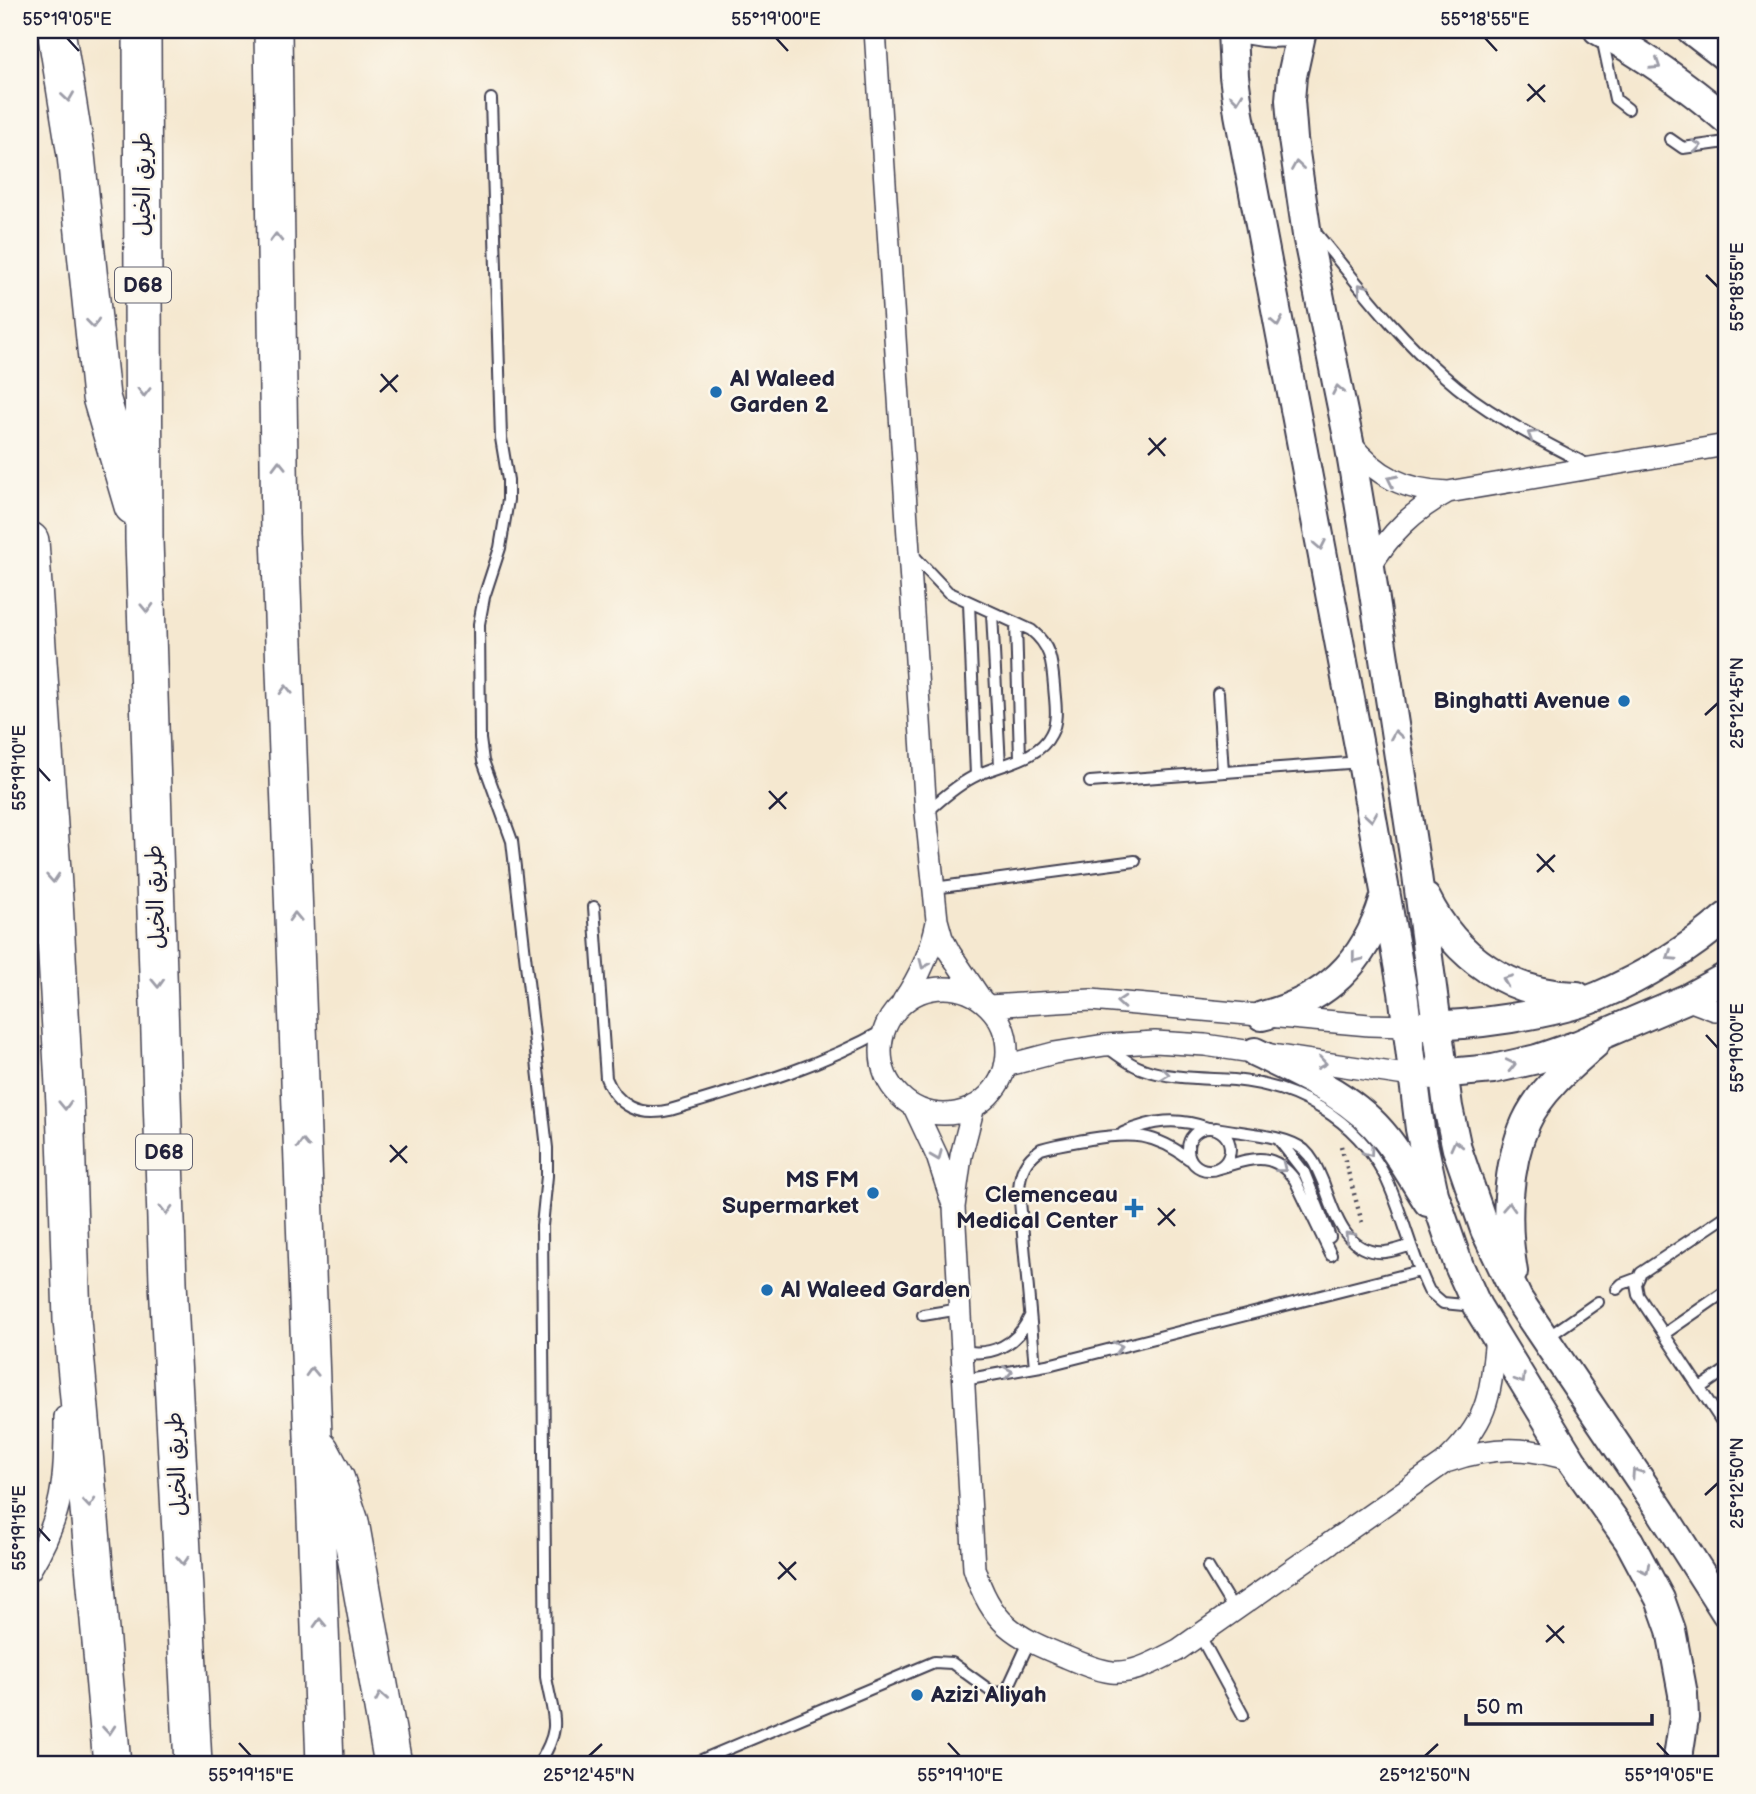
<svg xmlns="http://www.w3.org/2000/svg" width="1756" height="1794" viewBox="0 0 1756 1794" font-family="'Balsamiq Sans','Playpen Sans Arabic',sans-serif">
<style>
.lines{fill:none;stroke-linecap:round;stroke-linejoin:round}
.lane-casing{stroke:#424051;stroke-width:14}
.street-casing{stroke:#424051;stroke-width:24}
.secondary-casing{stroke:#424051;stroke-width:32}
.highway-casing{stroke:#424051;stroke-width:40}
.path{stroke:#424051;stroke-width:4.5;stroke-dasharray:2 5;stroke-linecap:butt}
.lane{stroke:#fff;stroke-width:10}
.street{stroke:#fff;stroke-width:21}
.secondary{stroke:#fff;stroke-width:28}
.highway{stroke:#fff;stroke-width:37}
.oneway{stroke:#9c9ca7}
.ticks{fill:none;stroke:#22223b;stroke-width:2.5}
.poi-dot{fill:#1f6fb2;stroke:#fbf7ec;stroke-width:2.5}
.labels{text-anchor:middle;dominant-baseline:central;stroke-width:5;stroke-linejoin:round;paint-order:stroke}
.shield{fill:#fbf7ec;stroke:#636270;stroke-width:2}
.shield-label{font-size:21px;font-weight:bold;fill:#22223b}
.street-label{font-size:23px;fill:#22223b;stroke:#fbf7ec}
.poi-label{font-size:23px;font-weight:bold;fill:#22223b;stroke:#fbf7ec;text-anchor:start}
.neatline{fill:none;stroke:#22223b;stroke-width:2.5}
.ticks-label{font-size:18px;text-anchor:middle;fill:#22223b}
</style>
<rect width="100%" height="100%" fill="#fbf7ec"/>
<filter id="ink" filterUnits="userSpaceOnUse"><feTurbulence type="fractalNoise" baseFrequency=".0143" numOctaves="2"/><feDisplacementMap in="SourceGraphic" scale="14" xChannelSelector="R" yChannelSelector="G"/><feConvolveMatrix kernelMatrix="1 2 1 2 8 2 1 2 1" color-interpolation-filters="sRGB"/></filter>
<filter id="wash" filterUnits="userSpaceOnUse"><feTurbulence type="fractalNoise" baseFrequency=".00686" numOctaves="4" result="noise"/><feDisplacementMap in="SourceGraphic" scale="28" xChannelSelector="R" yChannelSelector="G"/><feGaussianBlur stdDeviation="1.57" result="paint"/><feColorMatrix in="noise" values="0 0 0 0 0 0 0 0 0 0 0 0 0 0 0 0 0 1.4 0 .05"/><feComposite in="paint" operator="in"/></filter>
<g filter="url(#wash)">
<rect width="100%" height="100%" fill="#f5e8d0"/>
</g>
<g filter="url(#ink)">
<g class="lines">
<g class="lane-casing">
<path id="lane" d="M1602,38L1615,99L1628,109
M491,99L501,438L508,480V500L500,548L484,597L479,624L480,739L483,761L512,841L547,1148V1176L542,1226L546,1677C553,1719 563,1725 539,1764
M1670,139L1683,148L1726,142
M1315,232C1356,281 1395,334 1444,376C1486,414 1540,440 1590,466
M912,554L948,592L1031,630C1051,646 1052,662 1054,686C1055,702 1059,720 1051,734C1038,761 997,764 973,777C956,786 941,799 926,813
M969,603L976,775
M992,613L1000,766
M1016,623L1020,758
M1218,693L1223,772
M1090,782L1362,762
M934,888L1135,861
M594,907L606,1078C617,1106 640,1117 670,1110C743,1088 817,1068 884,1030
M1107,1047C1118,1055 1130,1065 1143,1069C1170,1079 1205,1078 1234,1080C1297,1086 1355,1118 1385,1176C1403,1213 1411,1254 1429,1291L1443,1303L1474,1306
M1188 1149a21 21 0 1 1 42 0a21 21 0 1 1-42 0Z
M1216,1128C1240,1133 1286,1135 1304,1150C1314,1159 1318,1171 1323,1182C1334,1212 1345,1255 1385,1252C1394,1251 1403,1248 1411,1245
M1123,1133C1152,1120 1178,1117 1208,1128
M1279,1140L1304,1172L1330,1237
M1219,1168C1251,1159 1272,1149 1295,1180L1331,1255
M1726,1216L1641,1273L1636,1284L1638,1295L1726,1428
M1617,1289L1622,1284L1638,1278
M923,1315L960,1309
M1664,1334L1726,1291
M1545,1339L1598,1302
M963,1351C992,1357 1017,1344 1029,1318
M1035,1367L1019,1190C1020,1171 1025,1160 1041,1149C1057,1144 1074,1142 1090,1139C1131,1132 1155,1133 1189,1159
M964,1380L1052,1364L1420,1271
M1700,1388L1726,1370
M1208,1567L1234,1610
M1199,1634L1243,1715
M692,1764L934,1662L952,1663L992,1692L1000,1693L1007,1690L1029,1642"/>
</g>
<g class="street-casing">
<path id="street" d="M875,30L926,813L937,920L942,938L950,953L981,999
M1716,30L1726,37
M1350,443C1376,476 1406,491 1448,492L1726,445
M1370,567C1390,533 1414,510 1448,492
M881 1051a63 63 0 1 1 126 0a63 63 0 1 1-126 0Z
M1686,999L1715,1010L1726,1009
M903,1001C920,976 931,952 937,922
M989,1006L1091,1000L1369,1025L1407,1026
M1005,1066L1054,1053L1105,1045L1155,1042L1205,1045L1412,1076
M974,1106L961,1156L954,1207L974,1568C991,1624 1014,1636 1066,1657C1080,1663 1096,1670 1112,1672C1135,1674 1158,1660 1178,1650L1444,1463C1490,1421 1490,1395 1496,1337
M914,1107L937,1156L952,1202
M1449,1461C1492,1446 1529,1446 1572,1461
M30,1570C64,1514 65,1481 65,1417"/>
</g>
<g class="secondary-casing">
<path id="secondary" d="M1232,30L1234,76L1239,114L1362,762L1403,992L1420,1129L1434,1194L1459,1266L1477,1306L1572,1461L1629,1541L1660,1599L1671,1630L1683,1694L1684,1718L1677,1764
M1250,30C1268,34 1282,34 1300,30
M1302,30L1292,76L1290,100L1293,139L1307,235L1349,442L1370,567L1417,875L1448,1107L1457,1149L1485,1230L1518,1299L1661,1511L1726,1613
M1598,30C1645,56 1685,84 1726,119
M1691,30L1726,57
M1426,898C1455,957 1510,995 1577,996
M1262,1016C1326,1000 1365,963 1384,900
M1419,1026C1469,1026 1553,1015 1599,996C1643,977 1690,949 1726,917
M1255,1052C1302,1075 1353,1096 1386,1138C1402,1158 1414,1181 1428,1202
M1426,1075L1493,1069L1537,1059L1578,1045L1686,999L1726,977
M1513,1272C1505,1225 1506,1167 1526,1122C1540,1091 1570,1066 1595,1044"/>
</g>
<g class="highway-casing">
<path id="highway" d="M56,30L76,155L101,397L133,506
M142,30L144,540L168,1282L193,1764
M273,30L280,534L325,1764
M30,541L54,901L65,1104L72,1320L112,1764
M320,1450L336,1480L350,1522L393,1764"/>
</g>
<path class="path" d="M1341,1146L1363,1226"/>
<use href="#lane" class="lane"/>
<use href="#street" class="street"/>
<use href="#secondary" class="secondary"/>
<use href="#highway" class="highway"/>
</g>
<defs><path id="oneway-chevron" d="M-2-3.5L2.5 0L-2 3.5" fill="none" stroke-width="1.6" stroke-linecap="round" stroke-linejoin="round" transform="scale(1.75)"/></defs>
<g class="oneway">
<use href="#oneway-chevron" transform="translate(1656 65) rotate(33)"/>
<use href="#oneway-chevron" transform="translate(68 97) rotate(82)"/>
<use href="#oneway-chevron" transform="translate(1237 98) rotate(83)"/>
<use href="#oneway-chevron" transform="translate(1697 146) rotate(-8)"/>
<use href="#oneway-chevron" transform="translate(1297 166) rotate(-99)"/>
<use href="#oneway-chevron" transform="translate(276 238) rotate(-91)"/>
<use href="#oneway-chevron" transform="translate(1362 288) rotate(-130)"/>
<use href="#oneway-chevron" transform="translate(1277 322) rotate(79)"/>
<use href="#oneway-chevron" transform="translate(93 323) rotate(84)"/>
<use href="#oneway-chevron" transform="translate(1338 390) rotate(-101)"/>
<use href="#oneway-chevron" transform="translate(144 392) rotate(90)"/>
<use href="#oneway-chevron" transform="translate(1532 435) rotate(-149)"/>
<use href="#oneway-chevron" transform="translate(279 465) rotate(-91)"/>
<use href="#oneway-chevron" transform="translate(1392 480) rotate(-154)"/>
<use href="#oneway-chevron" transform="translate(1320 545) rotate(79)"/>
<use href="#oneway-chevron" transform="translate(147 608) rotate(88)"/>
<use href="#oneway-chevron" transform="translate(286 690) rotate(-92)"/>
<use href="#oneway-chevron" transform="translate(1396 735) rotate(-99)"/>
<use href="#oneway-chevron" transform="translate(1371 817) rotate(81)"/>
<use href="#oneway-chevron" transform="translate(53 878) rotate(86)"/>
<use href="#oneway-chevron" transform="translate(295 917) rotate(-92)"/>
<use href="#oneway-chevron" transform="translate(1671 956) rotate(147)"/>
<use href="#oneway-chevron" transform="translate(1356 958) rotate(128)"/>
<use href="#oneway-chevron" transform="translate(924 964) rotate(113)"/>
<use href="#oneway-chevron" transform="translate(1507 980) rotate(-157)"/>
<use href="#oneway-chevron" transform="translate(158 983) rotate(88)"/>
<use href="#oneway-chevron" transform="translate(1121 1002) rotate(-176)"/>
<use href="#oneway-chevron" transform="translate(1322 1063) rotate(9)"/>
<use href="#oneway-chevron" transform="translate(1511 1065) rotate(-13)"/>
<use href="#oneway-chevron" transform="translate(1165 1074) rotate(7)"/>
<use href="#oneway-chevron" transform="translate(65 1105) rotate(88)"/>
<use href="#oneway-chevron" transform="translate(303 1144) rotate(-92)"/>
<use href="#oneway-chevron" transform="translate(1456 1145) rotate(-104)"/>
<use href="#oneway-chevron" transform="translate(1369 1152) rotate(55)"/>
<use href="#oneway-chevron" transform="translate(937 1156) rotate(68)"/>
<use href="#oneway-chevron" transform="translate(1282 1168) rotate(38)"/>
<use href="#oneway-chevron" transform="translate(1509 1207) rotate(-87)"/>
<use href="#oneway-chevron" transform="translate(166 1210) rotate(88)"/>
<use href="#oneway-chevron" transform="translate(1349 1236) rotate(-133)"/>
<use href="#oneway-chevron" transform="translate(1118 1347) rotate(-14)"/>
<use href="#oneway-chevron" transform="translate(312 1372) rotate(-92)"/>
<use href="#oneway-chevron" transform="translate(1008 1372) rotate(-10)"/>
<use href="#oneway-chevron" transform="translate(1521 1379) rotate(58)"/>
<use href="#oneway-chevron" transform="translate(1636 1473) rotate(-124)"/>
<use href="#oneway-chevron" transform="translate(89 1503) rotate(85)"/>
<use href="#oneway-chevron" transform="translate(183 1560) rotate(87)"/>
<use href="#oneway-chevron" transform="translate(1645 1569) rotate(62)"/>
<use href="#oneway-chevron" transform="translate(320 1623) rotate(-92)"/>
<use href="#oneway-chevron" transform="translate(381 1697) rotate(-100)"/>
<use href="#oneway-chevron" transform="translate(109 1730) rotate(85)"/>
</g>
</g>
<path class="ticks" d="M67,38L79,51M776,38L788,51M1485,38L1497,51M1528,84L1545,102M1527,101L1545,85M1706,275L1718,287M381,374L397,392M380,392L398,375M1149,438L1165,456M1148,455L1166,438M1705,715L1718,703M38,768L50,781M769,791L786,809M769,809L787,792M1537,854L1554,872M1537,872L1555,855M1706,1035L1718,1048M390,1145L407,1163M390,1162L407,1146M1158,1208L1175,1226M1158,1225L1175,1209M1705,1495L1718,1483M38,1528L50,1541M779,1562L796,1580M778,1579L796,1562M1547,1625L1564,1643M1546,1642L1564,1626M239,1743L251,1756M948,1743L960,1756M1657,1743L1669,1756M589,1756L602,1744M1425,1756L1438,1744"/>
<g class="poi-dot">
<circle cx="716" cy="392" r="7"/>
<circle cx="1624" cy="701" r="7"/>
<circle cx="873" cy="1193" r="7"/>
<path d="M1130.5 1197.5h7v7h7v7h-7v7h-7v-7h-7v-7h7z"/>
<circle cx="767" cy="1290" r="7"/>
<circle cx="917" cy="1695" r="7"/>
</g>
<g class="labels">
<g class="shield">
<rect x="115" y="267.5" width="56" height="35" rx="5"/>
<rect x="136" y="1134.5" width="56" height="35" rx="5"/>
</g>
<g class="shield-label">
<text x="143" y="285">D68</text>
<text x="164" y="1152">D68</text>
</g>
<g class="street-label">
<text transform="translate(143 184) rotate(-90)">طريق الخيل</text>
<text transform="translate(156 897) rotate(-92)">طريق الخيل</text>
<text transform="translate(177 1464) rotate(-93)">طريق الخيل</text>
</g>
<g class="poi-label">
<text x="730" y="379">Al Waleed<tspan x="730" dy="26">Garden 2</tspan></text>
<text x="1610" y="701" text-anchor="end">Binghatti Avenue</text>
<text x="859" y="1180" text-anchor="end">MS FM<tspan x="859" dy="26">Supermarket</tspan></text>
<text x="1118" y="1195" text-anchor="end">Clemenceau<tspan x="1118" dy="26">Medical Center</tspan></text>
<text x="781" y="1290">Al Waleed Garden</text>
<text x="931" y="1695">Azizi Aliyah</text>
</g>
</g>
<rect width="1756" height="1794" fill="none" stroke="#fbf7ec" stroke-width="77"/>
<path d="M1466 1714v10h186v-10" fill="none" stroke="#22223b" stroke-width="3.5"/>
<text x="1476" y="1714" font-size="21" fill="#22223b" stroke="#fbf7ec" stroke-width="5" paint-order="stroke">50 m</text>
<rect x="38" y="38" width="1680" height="1718" class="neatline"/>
<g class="ticks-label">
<text x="67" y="25">55°19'05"E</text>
<text x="776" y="25">55°19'00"E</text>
<text x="1485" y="25">55°18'55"E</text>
<text transform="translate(1737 287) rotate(-90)" y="6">55°18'55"E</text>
<text transform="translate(1737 703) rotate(-90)" y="6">25°12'45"N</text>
<text transform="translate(19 768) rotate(-90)" y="6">55°19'10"E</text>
<text transform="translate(1737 1048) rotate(-90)" y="6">55°19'00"E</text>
<text transform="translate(1737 1483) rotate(-90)" y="6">25°12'50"N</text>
<text transform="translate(19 1528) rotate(-90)" y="6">55°19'15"E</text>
<text x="251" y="1781">55°19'15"E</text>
<text x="589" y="1781">25°12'45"N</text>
<text x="960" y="1781">55°19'10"E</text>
<text x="1425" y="1781">25°12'50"N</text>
<text x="1669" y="1781">55°19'05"E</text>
</g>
</svg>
